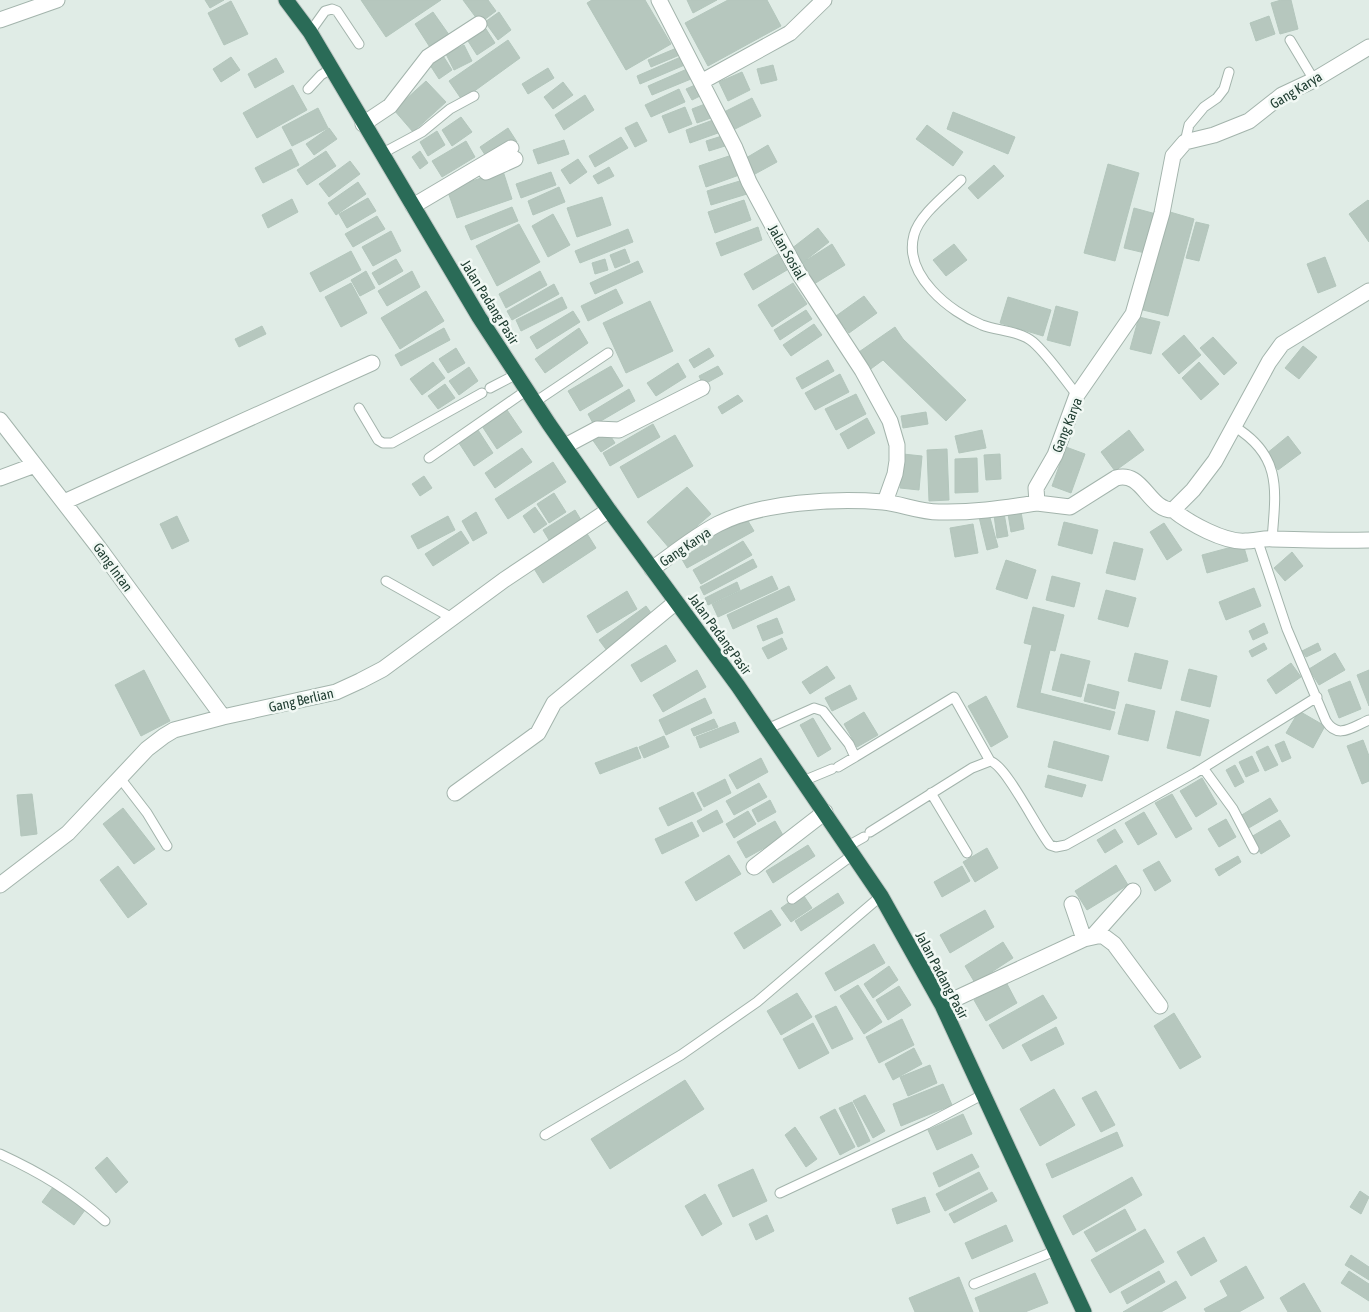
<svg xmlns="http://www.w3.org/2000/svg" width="1369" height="1312" viewBox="0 0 1369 1312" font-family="'Asap Condensed',sans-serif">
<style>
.building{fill:#b6c7be;stroke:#b3c6bc}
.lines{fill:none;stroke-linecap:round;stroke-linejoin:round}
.lane-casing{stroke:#a3b4ac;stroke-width:11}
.street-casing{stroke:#a3b4ac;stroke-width:17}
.highway-casing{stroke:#c1c9c6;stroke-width:17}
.lane{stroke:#fff;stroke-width:9}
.street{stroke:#fff;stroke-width:15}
.highway{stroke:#2a6b57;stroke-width:15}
.labels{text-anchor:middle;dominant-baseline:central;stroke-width:5;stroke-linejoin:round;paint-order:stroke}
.street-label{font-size:14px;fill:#203e32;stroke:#f1f8f4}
</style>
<rect width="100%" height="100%" fill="#e0ece6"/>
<path class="building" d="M205,0H224L210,8Z
M361,0H441L386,37Z
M463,0H488L496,11L480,23Z
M592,0H645L671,44L626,70L587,3Z
M687,0H717L693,13Z
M728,0H767L781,26L708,66L685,23Z
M1281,0H1291L1298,29L1280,34L1271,3Z
M231,1L248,34L224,45L208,13Z
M433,12L452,39L433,52L415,24Z
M499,12L511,30L498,40L485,22Z
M1269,16L1275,34L1256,41L1250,23Z
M486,29L495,43L477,55L468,41Z
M508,40L520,58L462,100L449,81Z
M464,45L472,61L454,70L446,54Z
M679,47L682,54L651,67L648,60Z
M442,54L452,70L439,79L428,62Z
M683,56L687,64L640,84L637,76Z
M231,57L240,70L221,82L213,69Z
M276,58L284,72L255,88L248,74Z
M773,65L777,80L761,84L757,69Z
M548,68L554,78L528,94L522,84Z
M687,69L691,79L652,95L648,86Z
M742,72L750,90L728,101L719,82Z
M426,81L446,102L413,132L394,110Z
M563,82L573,95L553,109L544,97Z
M293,85L307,110L257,138L243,113Z
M695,85L700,96L692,100L686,89Z
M679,89L685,102L651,117L645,105Z
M585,95L594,110L564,130L555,115Z
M752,98L761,116L731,131L722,113Z
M705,104L711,118L697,123L692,109Z
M685,107L692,124L669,133L662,116Z
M318,108L328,128L292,146L282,127Z
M953,112L1015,137L1008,154L947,129Z
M461,117L472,132L452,146L442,130Z
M713,120L718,133L690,143L686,130Z
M637,122L647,141L635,147L625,128Z
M927,125L963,152L953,166L916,139Z
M329,128L337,139L314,155L306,144Z
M508,128L517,142L489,161L480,147Z
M437,131L445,145L428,156L420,142Z
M722,136L725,146L709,151L706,141Z
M621,137L628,148L595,167L589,156Z
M564,140L569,154L538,164L533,150Z
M466,141L475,157L442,177L432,161Z
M768,145L777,162L755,174L746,158Z
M291,149L299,165L263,183L255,168Z
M326,151L336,166L307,185L297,170Z
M420,151L428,163L420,169L412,157Z
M735,154L742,174L706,187L699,166Z
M578,159L587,172L570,184L561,170Z
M350,161L360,174L329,197L319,184Z
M1108,164L1139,173L1115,261L1084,253Z
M994,165L1004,176L978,199L968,188Z
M609,167L614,176L598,184L593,176Z
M503,171L512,199L457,218L447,189Z
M551,172L556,185L521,198L516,184Z
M743,180L747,194L711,205L707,191Z
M358,182L366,194L336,215L328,203Z
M559,187L565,202L533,215L528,201Z
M602,197L611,225L577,237L567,208Z
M368,198L376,211L347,228L339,214Z
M292,199L298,212L268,228L262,215Z
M744,200L751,220L715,233L708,212Z
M1368,200L1369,201V242L1349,214Z
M512,207L518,221L471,240L465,226Z
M1134,208L1156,214L1145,253L1124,248Z
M1170,212L1194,219L1168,316L1143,310Z
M553,214L570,245L548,257L532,226Z
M377,216L385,229L353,247L345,234Z
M1196,222L1209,225L1199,261L1186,258Z
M519,224L540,262L497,286L476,246Z
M758,227L762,240L721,256L716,243Z
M818,228L829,242L802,263L791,249Z
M628,229L633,242L580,263L575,251Z
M391,231L401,251L373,266L362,247Z
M832,244L845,265L814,284L802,263Z
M954,244L967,260L946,276L933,260Z
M625,249L630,262L615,268L610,255Z
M351,251L361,270L320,292L310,273Z
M778,254L787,270L753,290L744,274Z
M1325,257L1336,286L1318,293L1307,264Z
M396,259L403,271L379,285L372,273Z
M605,259L608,270L595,274L592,263Z
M638,261L643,272L595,294L590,283Z
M366,271L375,288L360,296L351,280Z
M412,271L420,287L387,306L378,291Z
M540,271L547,285L506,308L499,294Z
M351,283L367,313L341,327L325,297Z
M793,283L807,304L772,327L758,305Z
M554,284L559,294L512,320L507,311Z
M616,289L623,303L588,321L581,306Z
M426,291L444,321L400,349L381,318Z
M864,296L877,313L849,333L836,316Z
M562,297L567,308L521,331L516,320Z
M1008,297L1051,310L1043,336L1000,323Z
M650,301L673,351L626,373L603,323Z
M1056,306L1078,312L1070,346L1047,340Z
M806,310L812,319L780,340L774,330Z
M573,311L580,322L537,349L530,337Z
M1139,317L1160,322L1151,354L1130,349Z
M814,324L822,335L791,356L783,345Z
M262,326L266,334L239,347L235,339Z
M895,327L903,339L966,400L946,421L883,360L868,371L856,354Z
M444,328L450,340L401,366L395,355Z
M579,328L588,343L545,373L535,359Z
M1184,335L1201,355L1179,374L1162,354Z
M1213,337L1237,363L1224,375L1200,348Z
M1303,346L1317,357L1299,379L1285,368Z
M456,348L465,363L448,373L439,359Z
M709,348L714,356L694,368L689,360Z
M828,360L834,371L802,389L796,378Z
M433,362L445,378L422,395L410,379Z
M1199,362L1219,384L1201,400L1182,378Z
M678,363L686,377L656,396L647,383Z
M611,366L623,386L580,411L568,391Z
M718,366L723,374L703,385L699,376Z
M469,367L478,381L459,395L449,381Z
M840,374L849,392L815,410L805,393Z
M445,384L455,398L438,409L428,396Z
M629,389L635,401L594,425L588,414Z
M856,394L866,414L836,430L825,409Z
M738,395L743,401L722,414L718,407Z
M505,407L522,432L497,449L480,423Z
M926,412L928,424L903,428L901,416Z
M867,418L875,433L848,449L840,434Z
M653,424L660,437L610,466L603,453Z
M606,429L615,443L601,452L592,439Z
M478,430L493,453L474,466L459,443Z
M982,430L986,448L959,453L955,436Z
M1129,430L1144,450L1115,471L1101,452Z
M675,435L693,466L638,498L620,467Z
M1288,436L1301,453L1278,470L1266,454Z
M1066,447L1085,454L1071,493L1052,486Z
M522,448L532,462L495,488L485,473Z
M947,449L949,500L929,501L927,450Z
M903,454L922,456L919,490L900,488Z
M1000,454L1001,479L986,480L984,455Z
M977,458L978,492L955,493V459Z
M553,462L566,482L508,519L495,499Z
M424,476L432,488L420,496L412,484Z
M687,487L711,514L670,549L647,522Z
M554,493L566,512L549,523L537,504Z
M535,507L547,524L534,533L523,516Z
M575,510L581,520L549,540L543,530Z
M476,512L487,533L473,541L462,521Z
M1021,512L1024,529L1011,532L1008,514Z
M1004,513L1008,536L997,538L994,515Z
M989,514L998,547L987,550L979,517Z
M177,516L189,541L172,549L160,524Z
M448,516L455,530L418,549L411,536Z
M745,516L754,531L687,568L679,554Z
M1064,522L1098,530L1092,554L1058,545Z
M1164,523L1182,550L1167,560L1150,532Z
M973,524L978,553L955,557L950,528Z
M461,531L469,543L433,566L425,554Z
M586,532L596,548L543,583L533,567Z
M743,541L752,555L701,584L693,570Z
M1114,542L1143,549L1135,580L1106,573Z
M1243,544L1248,561L1207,573L1202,555Z
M1292,552L1303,566L1285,581L1274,568Z
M753,559L757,567L704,595L700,587Z
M1006,560L1036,570L1027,599L996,589Z
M772,576L778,589L718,617L712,604Z
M1052,576L1080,583L1074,607L1046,600Z
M737,582L740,590L708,605L705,598Z
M789,586L795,600L733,629L727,615Z
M1254,588L1261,606L1226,620L1219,602Z
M1106,590L1136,598L1128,627L1098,619Z
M627,591L637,609L597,633L587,616Z
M646,606L654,617L608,652L599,640Z
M1033,607L1064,615L1055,651L1050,650L1040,693L1115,712L1110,730L1017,707L1032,645L1024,643Z
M777,618L783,633L763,641L757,626Z
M1264,623L1268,633L1253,640L1249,631Z
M782,638L787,649L768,659L762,648Z
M1264,643L1267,649L1252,657L1249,651Z
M1318,643L1321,650L1306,657L1302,651Z
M666,645L676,661L641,682L631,665Z
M1135,653L1168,661L1161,689L1128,681Z
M1335,653L1345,670L1319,685L1309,669Z
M1061,654L1090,661L1081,697L1052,690Z
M1291,663L1301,677L1276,694L1267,680Z
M827,666L835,678L810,694L802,682Z
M1189,669L1217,676L1210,707L1181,700Z
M144,670L170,721L141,736L115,685Z
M697,670L706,687L663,712L653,695Z
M1369,670V706L1357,675Z
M1350,681L1361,709L1339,718L1328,690Z
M1088,684L1119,692L1115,709L1084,701Z
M850,685L857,699L832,711L825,698Z
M986,696L1008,737L991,747L968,706Z
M705,698L712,713L666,735L659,720Z
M1126,704L1155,711L1148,741L1118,734Z
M1176,711L1209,720L1200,756L1167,748Z
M1299,711L1325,726L1313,748L1286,733Z
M864,712L878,735L857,747L844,724Z
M813,718L831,749L818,757L800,725Z
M714,719L718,727L694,736L691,729Z
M735,722L739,732L700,748L696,737Z
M664,736L669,747L644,758L639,747Z
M1363,740L1369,756V781L1362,784L1347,746Z
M1054,741L1109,756L1102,781L1048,767Z
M1284,741L1291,758L1282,762L1275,745Z
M1268,746L1278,765L1265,771L1256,752Z
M637,747L641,758L600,774L595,763Z
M1252,756L1259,771L1246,777L1239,762Z
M761,758L768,772L737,789L729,775Z
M1235,765L1244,782L1235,787L1226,770Z
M1048,775L1086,785L1082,797L1045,787Z
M1202,778L1217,804L1196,817L1180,791Z
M725,779L731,793L704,807L697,793Z
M759,783L767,797L734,815L726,801Z
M693,792L702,810L668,826L659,808Z
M32,794L37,834L21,836L17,795Z
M1172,794L1192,829L1176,838L1155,803Z
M1270,798L1278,811L1247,829L1240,816Z
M770,800L776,812L758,822L752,810Z
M123,808L155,849L134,864L103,824Z
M717,810L723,822L703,832L697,821Z
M748,811L756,824L734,838L726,824Z
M1144,812L1157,834L1138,845L1125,823Z
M1226,819L1236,837L1219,847L1208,829Z
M1280,820L1290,836L1261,854L1251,837Z
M775,821L784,837L746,858L737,842Z
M692,822L699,836L662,854L655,839Z
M1115,829L1123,842L1105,853L1097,840Z
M808,845L815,856L773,883L766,871Z
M987,848L998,868L975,882L963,862Z
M729,855L741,874L696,901L685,882Z
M1238,856L1241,862L1219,876L1215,869Z
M1159,861L1171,881L1155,891L1143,870Z
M1116,865L1128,885L1087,910L1075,891Z
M118,866L147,904L128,918L100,880Z
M962,866L970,881L942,897L934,882Z
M802,893L812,908L791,922L781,908Z
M838,893L844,903L801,931L795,921Z
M771,910L781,925L744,949L734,933Z
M985,910L994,927L950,953L940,935Z
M1003,942L1013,958L975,983L965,966Z
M874,944L885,963L835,991L825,973Z
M889,966L898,980L873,998L864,984Z
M1006,982L1017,1003L986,1021L974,1000Z
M858,985L882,1022L864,1034L840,996Z
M899,986L911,1005L888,1020L876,1000Z
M797,993L812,1017L781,1035L767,1011Z
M1043,995L1057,1018L1003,1049L989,1025Z
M836,1006L853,1039L832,1049L815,1016Z
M1174,1013L1201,1057L1180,1069L1154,1026Z
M902,1019L914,1045L879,1063L866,1037Z
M813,1023L829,1053L799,1069L783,1039Z
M1056,1027L1064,1044L1031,1061L1022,1045Z
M914,1048L922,1064L893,1080L885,1064Z
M930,1065L937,1083L908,1096L900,1077Z
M685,1080L704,1109L610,1169L591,1139Z
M943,1084L952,1105L901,1126L893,1104Z
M1054,1089L1075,1125L1040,1146L1020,1109Z
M1096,1091L1115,1125L1101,1132L1082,1098Z
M865,1095L885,1131L873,1138L853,1101Z
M852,1102L870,1141L858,1147L839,1108Z
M835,1109L855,1147L840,1155L820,1117Z
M963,1114L972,1134L937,1150L928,1130Z
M795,1127L817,1159L806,1167L785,1135Z
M1117,1132L1123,1146L1052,1178L1046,1164Z
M972,1154L979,1167L939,1187L933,1173Z
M107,1157L128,1182L116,1193L95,1168Z
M753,1169L767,1201L733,1217L718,1185Z
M979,1172L988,1189L945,1211L936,1194Z
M1132,1177L1142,1195L1073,1235L1063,1216Z
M53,1187L85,1210L74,1225L42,1202Z
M1360,1191L1369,1197L1361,1214L1350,1207Z
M992,1192L997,1201L954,1223L949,1214Z
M705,1194L722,1224L702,1236L685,1206Z
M925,1197L930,1212L897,1224L892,1209Z
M1125,1209L1136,1230L1096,1252L1084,1232Z
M767,1215L774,1231L756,1240L749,1224Z
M1006,1225L1013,1241L972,1259L965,1243Z
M1145,1229L1164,1262L1110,1293L1091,1260Z
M1204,1237L1217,1261L1191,1276L1177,1252Z
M1351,1255L1369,1267V1280L1345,1265Z
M1246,1266L1264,1298L1239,1312H1206L1204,1309L1228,1296L1220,1281Z
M1159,1271L1165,1282L1127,1304L1121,1292Z
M1349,1271L1369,1284V1301L1341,1283Z
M1035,1273L1048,1303L1025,1312H980L975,1298Z
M959,1277L973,1312H915L909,1298Z
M1176,1281L1186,1298L1161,1312H1123Z
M1304,1283L1321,1312H1288L1280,1298Z"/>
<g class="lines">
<g class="lane-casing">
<path id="lane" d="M310,32L325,11L332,9L337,11L359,44
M1290,40L1314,80
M308,89L321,75L331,69
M1185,142L1189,125L1204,107L1217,98L1224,89L1229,72
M381,154L422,132L450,109L474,96
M961,180C947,194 919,215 914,235C903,275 950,312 982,325C998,331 1020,331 1033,342C1048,355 1064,379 1077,395
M490,388L517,374
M535,402L608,353
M359,408L378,440L383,443H392L482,393
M1235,427C1282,456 1276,490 1272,539
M429,458L527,390
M1257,539L1287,629L1326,721C1338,740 1352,727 1369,720
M386,581L452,618
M767,729L814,708L823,711L849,744L855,757L838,767
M855,757L954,697L990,761
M1203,768L1233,809L1254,849
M120,778L147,813L167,846
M803,781L832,769
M931,793L967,853
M870,832L972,768L990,761C1006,765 1037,829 1050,845L1056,847L1066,845L1195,773L1317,697
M848,846L864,837
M792,899L854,854
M545,1135L681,1055L757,1002L881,896
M0,1154C41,1173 71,1191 105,1221
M780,1193L927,1124L982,1095
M974,1284L1055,1251"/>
</g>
<g class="street-casing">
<path id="street" d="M659,0L735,148L749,182L770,221L798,272L862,370L890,421L897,445V461L895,474L885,502
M0,20L57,0
M701,82L790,33L824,0
M363,124L390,106L428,57L479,24
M486,172L515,159
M413,206L511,148
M0,420L99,548L223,717
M565,446L597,429L619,430L702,388
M0,478L35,465
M64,502L372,363
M1037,503L1070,507L1116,478C1143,470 1148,510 1173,510L1193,490L1215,461L1269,362L1282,344L1369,291
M1173,510C1189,523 1225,543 1246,541C1255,541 1264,538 1273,539C1305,540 1337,541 1369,540
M652,569C673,554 695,536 718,524C762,502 834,498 883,502C902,504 919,512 939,512C973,513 1004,508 1037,503L1036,488L1055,455L1077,395L1133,314L1162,213L1173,156L1185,142L1214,135L1249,121L1282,95L1314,80L1369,47
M455,793L538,733L554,703L676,602
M754,867L825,812
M0,885L68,833L147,749L164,736L174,730L223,717L336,692L360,681L383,669L504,580L609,510
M1072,904L1084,939
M1093,936L1133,891
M942,1005L1084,939L1102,935L1114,944L1160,1006"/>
</g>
<g class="highway-casing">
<path id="highway" d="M286,0L310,32L479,317L549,424L609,510L738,686L881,896L942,1005L1084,1312"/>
</g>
<use href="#lane" class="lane"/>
<use href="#street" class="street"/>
<use href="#highway" class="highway"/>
</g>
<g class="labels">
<g class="street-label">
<text transform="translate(1296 90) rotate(-31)">Gang Karya</text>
<text transform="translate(787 252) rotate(60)">Jalan Sosial</text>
<text transform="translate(490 302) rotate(58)">Jalan Padang Pasir</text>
<text transform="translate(1067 425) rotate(-68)">Gang Karya</text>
<text transform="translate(685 547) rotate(-34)">Gang Karya</text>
<text transform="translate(113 567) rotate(54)">Gang Intan</text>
<text transform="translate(720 634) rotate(54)">Jalan Padang Pasir</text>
<text transform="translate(301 700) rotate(-13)">Gang Berlian</text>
<text transform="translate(942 975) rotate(62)">Jalan Padang Pasir</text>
</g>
</g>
</svg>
